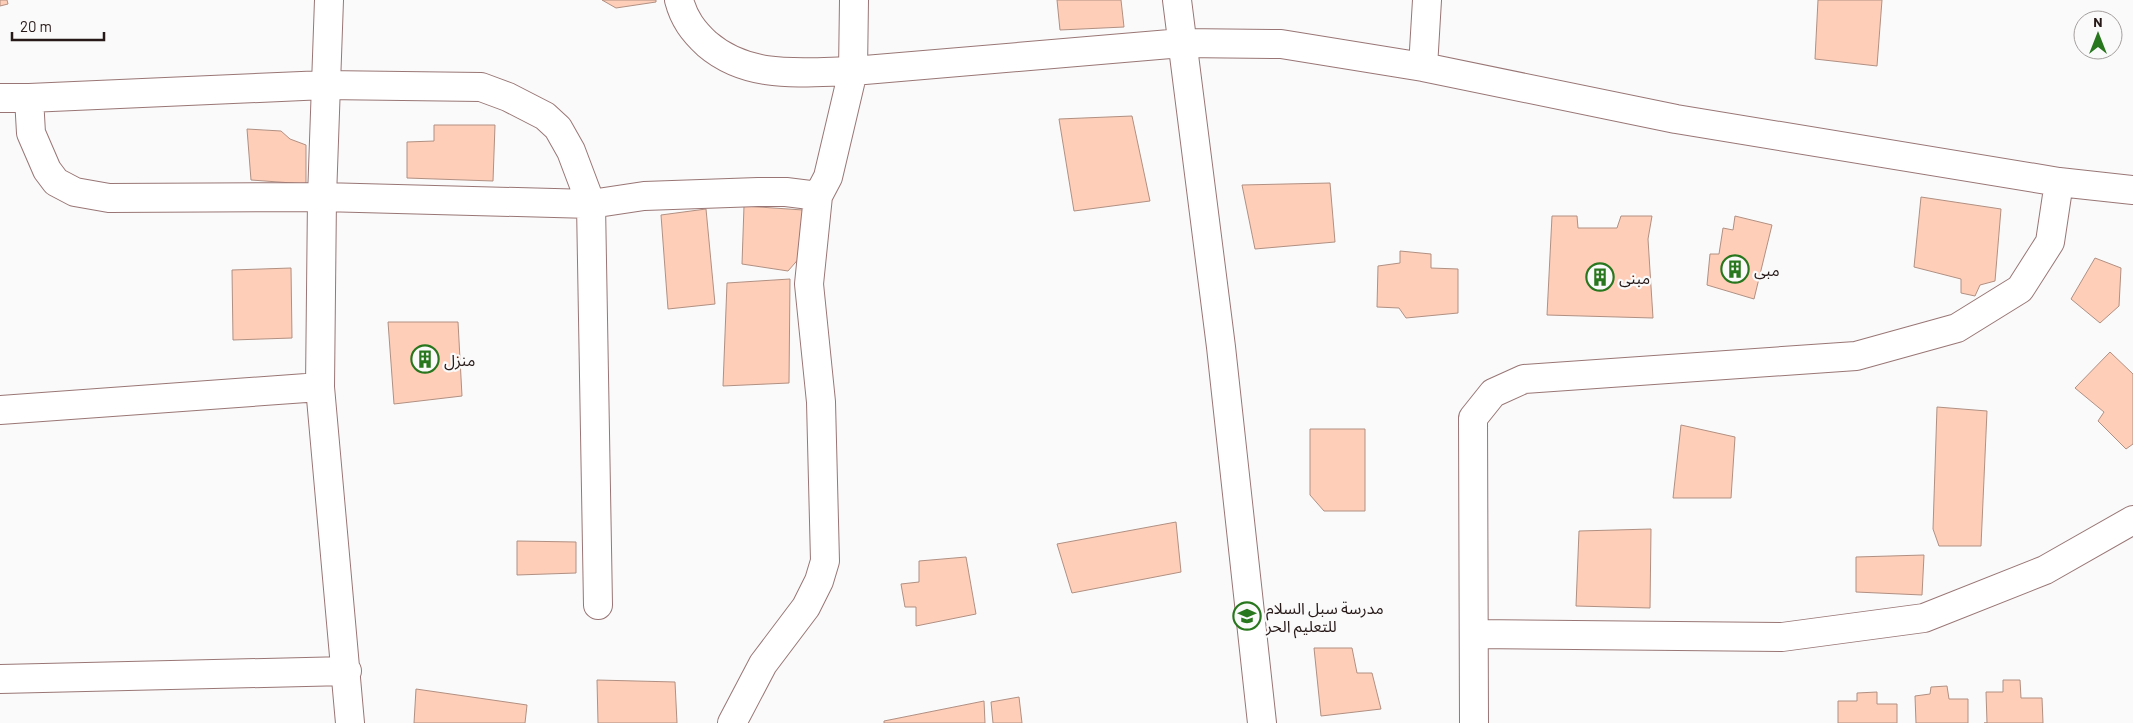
<svg xmlns="http://www.w3.org/2000/svg" width="2133" height="723" viewBox="0 0 2133 723" font-family="Barlow,'Noto Sans Arabic',sans-serif">
<style>
.building{fill:#feceb9;stroke:#b19082}
.lines{fill:none;stroke-linecap:round;stroke-linejoin:round}
.minor-casing{stroke:#997675;stroke-width:30}
.minor{stroke:#fff;stroke-width:28}
.labels{text-anchor:middle;dominant-baseline:central;stroke-width:4.5;stroke-linejoin:round;paint-order:stroke}
.poi-label{font-size:16px;fill:#271918;stroke:#fafafa;text-anchor:start}
</style>
<rect width="100%" height="100%" fill="#fafafa"/>
<path class="building" d="M0,0H7L8,4L0,6Z
M602,0H656V2L616,8Z
M1057,0H1121L1124,27L1060,30Z
M1818,0H1882L1877,66L1815,59Z
M1132,116L1150,201L1074,211L1059,119Z
M434,125H495L493,181L407,178V142L434,141Z
M247,129L281,131L290,139L306,145V184L251,180Z
M1330,183L1335,242L1255,249L1242,185Z
M1921,197L2001,209L1995,281L1980,285L1975,296L1961,293V279L1914,267Z
M744,206L803,210L802,255L788,271L742,264Z
M706,209L715,304L668,309L661,215Z
M1552,216H1577L1578,228H1617L1621,216H1652L1648,239L1653,318L1547,315Z
M1735,216L1772,225L1754,299L1707,285L1710,254H1719L1723,228L1733,230Z
M1400,251L1431,254V268L1458,269V313L1406,318L1399,308L1377,307L1378,266L1400,263Z
M2095,258L2121,268L2119,306L2100,323L2071,299Z
M291,268L292,338L233,340L232,270Z
M790,279L789,383L723,386L727,283Z
M388,322H458L462,396L394,404Z
M2110,352L2133,374V444L2126,449L2098,421L2104,412L2075,388Z
M1937,407L1987,411L1981,546H1939L1933,529Z
M1681,425L1735,437L1731,498H1673Z
M1310,429H1365V511H1324L1310,495Z
M1176,522L1181,572L1072,593L1057,544Z
M1651,529L1650,608L1576,606L1579,531Z
M517,541L576,542V573L517,575Z
M1924,555L1922,595L1856,592V557Z
M966,557L976,614L916,626V607H905L901,584L919,582V561Z
M1314,648H1352L1357,673H1372L1381,709L1321,716Z
M597,680L675,682L677,723H598Z
M2003,680H2020L2021,698H2042L2043,723H1984H1987L1986,692H2003Z
M1947,686L1949,699H1968V723H1916L1915,696L1930,694L1931,687Z
M416,689L527,705L525,723H414Z
M1877,692V704H1897V723H1838V701H1857V693Z
M1019,697L1022,723H993L991,702Z
M984,701L985,723H884V721Z"/>
<g class="lines">
<g class="minor-casing">
<path id="minor" d="M329,0L322,197L591,204L644,196L758,192H786L818,196L828,177L853,71L1182,43L1281,44L1423,67L1676,119L2059,182L2133,190
M679,0C684,19 693,31 707,44C749,80 802,72 853,71L854,0
M1177,0L1221,347L1262,723
M1423,67L1427,0
M0,98H29L31,133L47,170L56,182L75,192L109,198L322,197L320,387L350,723
M29,98L325,85L481,87L508,97L545,116L558,128L571,151L591,204L598,605
M0,410L320,387
M1474,634L1782,637L1924,618L2045,570L2133,520
M0,679L347,671
M732,723L763,664L806,607L819,581L825,561L821,402L809,284L818,196
M1474,723L1473,418L1493,393L1524,379L1856,356L1957,328L2020,289L2050,242L2059,182"/>
</g>
<use href="#minor" class="minor"/>
</g>
<defs>
<g id="building-ring" transform="scale(1.4375)"><circle r="9.5" fill="#fafafa" stroke="#28761d" stroke-width="1.5"/><path d="M-4-6H4V6H1V3H-1V6H-4ZM-2.5-4.3h1.7v1.8h-1.7ZM.8-4.3h1.7v1.8H.8ZM-2.5-1h1.7V.8h-1.7ZM.8-1h1.7V.8H.8Z" fill="#28761d"/></g>
<g id="school-ring" transform="scale(1.4375)"><circle r="9.5" fill="#fafafa" stroke="#28761d" stroke-width="1.5"/><path d="M0-5L7-2L0 1L-7-2ZM-4 1L0 2.5L4 1V4Q0 6-4 4Z" fill="#28761d"/></g>
</defs>
<g fill-rule="evenodd">
<use href="#building-ring" x="1735" y="269"/>
<use href="#building-ring" x="1600" y="277"/>
<use href="#building-ring" x="425" y="359"/>
<use href="#school-ring" x="1247" y="616"/>
</g>
<g class="labels">
<g class="poi-label">
<text x="1754" y="269">مبى</text>
<text x="1619" y="277">مبنى</text>
<text x="444" y="359">منزل</text>
<text x="1266" y="607">مدرسة سبل السلام<tspan x="1266" dy="18">للتعليم الحر</tspan></text>
</g>
</g>
<g transform="translate(2098 35)"><circle r="24" fill="#fafafa" stroke="#a6a0a0"/>
<path d="M0-4L9 19L0 12L-9 19Z" fill="#28761d"/>
<text y="-8" font-size="14" font-weight="bold" text-anchor="middle" fill="#271918">N</text>
</g>
<path d="M12 32v8h92v-8" fill="none" stroke="#271918" stroke-width="2.5"/>
<text x="20" y="32" font-size="15" fill="#271918" stroke="#fafafa" stroke-width="4" paint-order="stroke">20 m</text>
</svg>
